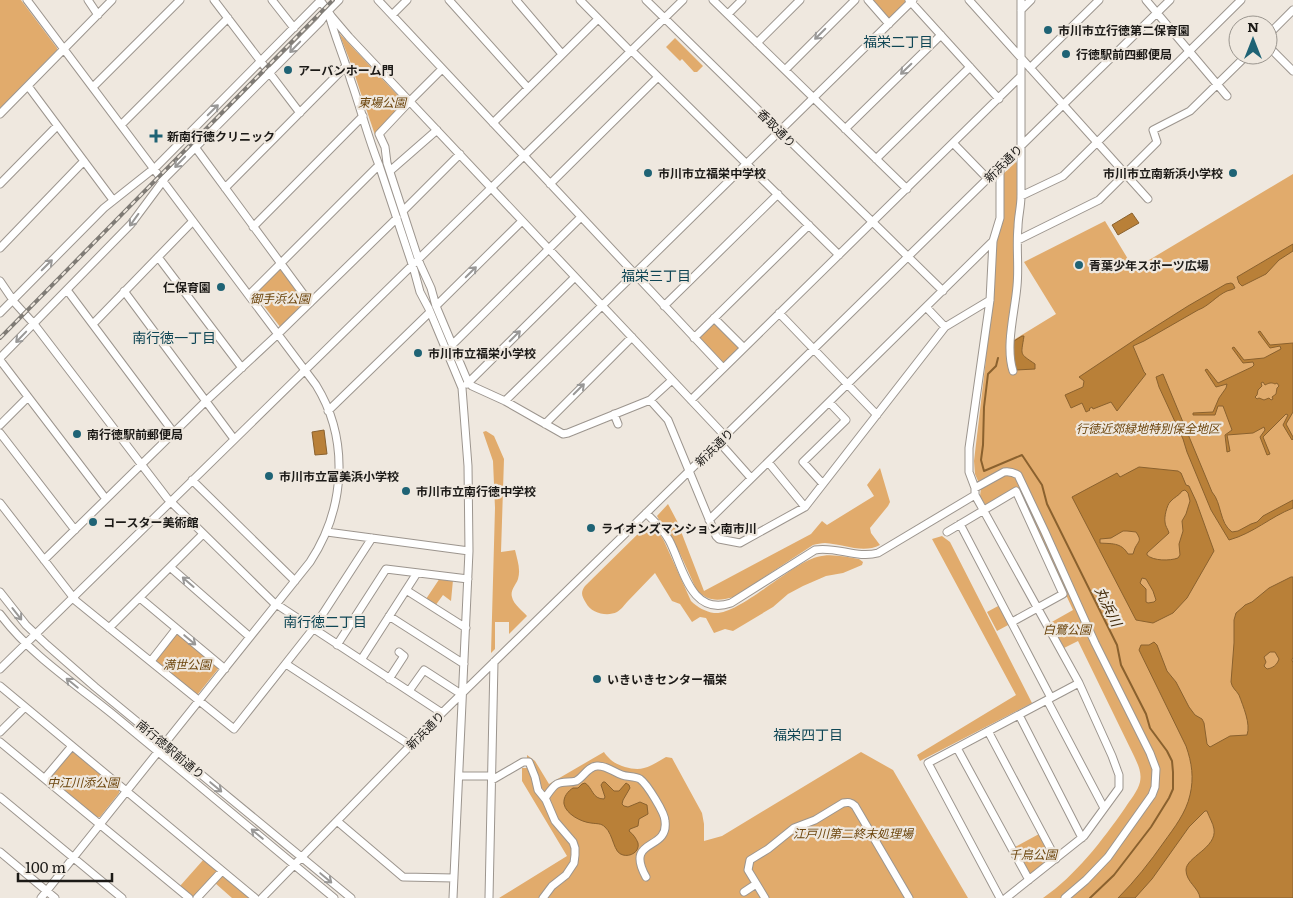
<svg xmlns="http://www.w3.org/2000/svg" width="1293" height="898" viewBox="0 0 1293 898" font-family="Literata,'Noto Sans JP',serif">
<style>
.green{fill:#e1ab6c}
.water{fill:#b98038;stroke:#8a612e;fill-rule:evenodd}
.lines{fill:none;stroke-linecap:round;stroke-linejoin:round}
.stream{stroke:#8a612e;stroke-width:2}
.minor-casing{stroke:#9c958e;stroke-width:9}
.minor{stroke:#fff;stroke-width:7}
.rail-casing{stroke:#7f7b75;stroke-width:4}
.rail{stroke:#efe8df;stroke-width:2;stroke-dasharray:5.5;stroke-linecap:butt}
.oneway{stroke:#999897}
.poi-dot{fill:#1f6375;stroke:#efe8df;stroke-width:2}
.labels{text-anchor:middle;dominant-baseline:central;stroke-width:4.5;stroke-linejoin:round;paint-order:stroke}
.poi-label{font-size:12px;font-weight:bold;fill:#1c1a17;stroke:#efe8df;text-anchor:start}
.park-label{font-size:12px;font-style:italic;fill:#6d460e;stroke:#efe8df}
.street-label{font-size:12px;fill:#1c1a17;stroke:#efe8df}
.neighbourhood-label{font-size:14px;fill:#0f4655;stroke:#efe8df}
.water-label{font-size:14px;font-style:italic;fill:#402808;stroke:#efe8df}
</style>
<rect width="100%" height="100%" fill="#efe8df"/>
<path class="green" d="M0,0H21L57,48V50L0,108Z
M871,0H905V2L890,17H886Z
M339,33L404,102V104L375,135L350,61Z
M675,38L703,66L697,72H694L682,59L680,61L666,47Z
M1016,162L1018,164V207L1014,287L1007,344L1056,314L1024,262L1105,221L1134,269L1293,174V898H1043C1076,875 1102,841 1125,808C1130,800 1138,791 1140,782C1142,772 1138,765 1134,756L1078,641L1064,648L1050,623L1073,610L1017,489L986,506L980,496L981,488L975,474L974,461L985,368L1002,175Z
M278,269L282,270L305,301V305L281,328L254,293Z
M714,322L739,345V348L724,363H721L700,339V335Z
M486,431L494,436L504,459L501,552L515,550C517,559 521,569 518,579C516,585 510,590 512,597C513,604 523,611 527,616L509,634V622H495V649L491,653L495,508L493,461L483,432Z
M880,468L890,502L888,506L870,528L871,533L880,545C863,554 843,544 825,543C821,543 817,544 813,545L734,597C718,601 707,602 696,589C689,573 682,557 674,542C670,534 660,523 657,516L668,504L677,521L704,591L811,534L822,521L827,525L874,496L867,485Z
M647,525C655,526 660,534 664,541L691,601C697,607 706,612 714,613C738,616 790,564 817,557C831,553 845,557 859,559L863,562L862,565L843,573L826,576L803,586L788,594L773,607L733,631L725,629L714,633L706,618L700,617L692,622L680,604L672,601L655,573C646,582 637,592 628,601C625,604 621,610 617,612C607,617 591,613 586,603C582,596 580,593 585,586Z
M942,536L950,542L1032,703L920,761L917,755L1016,695L932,539Z
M440,578L453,580L451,601L443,595L435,606L426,599Z
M1000,605L1010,624L997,631L987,612Z
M175,633H178L218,667V669L198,694H195L155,662Z
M73,750L120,789L119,793L100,817H96L49,778Z
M604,752C605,754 607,756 609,758C616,766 634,771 644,768C652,766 659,761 666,757L672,758L702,813L704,824V841L722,836L861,752L893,770L968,898H499L567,856L522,781V768H527V755L535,761L549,784Z
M1039,834L1051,857V860L1033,875L1028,874L1013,848Z
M204,859L216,870L217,873L195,896H192L180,886Z
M222,875L225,876L250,898H232L215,883Z"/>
<path class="water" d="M1132,213L1139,223L1118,235L1112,225Z
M1293,244V251L1279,260L1266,274L1242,286L1239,283L1237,277Z
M1231,283L1233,284L1235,288C1232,290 1230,290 1227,291C1216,296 1209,306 1198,310L1144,341L1133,346L1144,372L1146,374L1117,411L1111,402L1093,409L1092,407L1089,409L1090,410L1086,412L1082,403L1071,408L1065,395L1083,387L1084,381L1079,377L1139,337L1188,306L1226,284Z
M1260,331L1270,345L1293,343V412L1286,424L1293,437V439L1292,440L1283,425L1288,415L1286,414L1263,437L1270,454L1267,455L1260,437L1265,430L1264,427L1253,433L1227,435L1230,451L1227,452L1225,435L1232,430L1223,406H1218L1215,415H1193V413L1213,412L1219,398L1226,388L1227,384L1216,387L1205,370L1207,369L1218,383L1252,367L1254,365L1253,362L1243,363L1232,348L1234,347L1244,360L1264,358L1281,349L1280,346L1270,348L1258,332ZM1263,382L1265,385C1269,383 1271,382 1275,384L1277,383L1279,386L1277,388L1276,394L1272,397L1273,399L1271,400L1269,398L1264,400L1259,398L1257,399L1255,397L1257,395L1258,390L1262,386L1261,383Z
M1022,336H1024C1021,356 1019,353 1035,364V369L1016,370L1013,356L1014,341Z
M1163,374L1212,492C1222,503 1219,523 1232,532L1238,531L1251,524L1257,522L1263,516L1293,500V508C1270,517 1254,533 1229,540L1211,510L1187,452L1183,439L1159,387L1156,377Z
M324,430L327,454L315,455L312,432Z
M1139,467L1178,471L1181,473L1186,485L1189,486L1196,501L1214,551L1187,598L1173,613L1153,623L1136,620L1072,497L1117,473L1120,477ZM1185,490L1188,493L1190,501L1186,514L1182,521L1183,531L1179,544L1180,555L1178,558C1170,561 1153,561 1147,555V553L1169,533C1168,529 1165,526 1165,522C1164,517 1167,505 1170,502C1174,497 1179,496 1182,491ZM1123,531H1127L1136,532C1142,541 1139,540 1135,548C1134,550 1134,552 1133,554H1128C1121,542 1111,544 1100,543V539L1111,538ZM1142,578L1146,579L1153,591L1156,600L1154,602L1148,603L1146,602V589L1140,583Z
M1291,577H1293V657L1292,660L1293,663V898H1200C1199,888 1186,882 1186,870C1186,857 1217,848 1214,829C1213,823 1209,817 1207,811H1205L1189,827L1152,879L1135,898H1118C1135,881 1150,862 1164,842C1174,828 1186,813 1190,795C1194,778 1192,763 1186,746L1139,650L1141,645H1149L1154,642L1157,645L1167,671L1176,682L1189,707L1195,715L1202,719L1204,723L1207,744L1210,747L1230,736L1247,735C1251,724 1243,706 1239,695C1236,690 1232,688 1231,682L1234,643V620L1236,613L1243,607L1245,605L1252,602L1269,588ZM1270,652H1275L1279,659C1277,665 1273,668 1267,669L1264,666L1266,662L1264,657Z
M603,782H605L614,791H619L626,783L629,785L630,788L623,800L622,804L624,806L628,807L640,802L647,805L648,814L639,819L638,826L630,829L629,831C633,834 636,838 638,843C640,852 630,857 623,855C613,853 614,835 605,827C601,823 597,824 591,823C581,822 566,814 564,804C563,797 568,791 573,788H578L582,784L585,783C593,788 592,799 604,799L605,797L601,785Z"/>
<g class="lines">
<path class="stream" d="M998,358L996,366L988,374L984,407L983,445L981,460L984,471L1022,455L1042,485L1047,504L1117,645L1121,665L1146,714L1150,728L1167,751L1172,761L1173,772V789L1169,798L1151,827L1114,875L1090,898"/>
<g class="minor-casing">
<path id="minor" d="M27,0L316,385C350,440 345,509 310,562L41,898
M88,0L98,15
M214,0L300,113
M272,0L294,28
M320,0L332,17L349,37L725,436
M378,0L723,368
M449,0L528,88
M516,0L562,54
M580,0L627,48L635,54L839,255
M646,0L943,291
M713,0L907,189
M868,0L889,24
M909,0L999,99
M969,0L1148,199
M1146,0L1227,96
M1021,10L1031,0
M328,11C334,35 344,57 351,81C361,109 368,138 379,165L414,270L420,292L429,309L462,388L468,466L469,551L453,898
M728,14L742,0
M392,15L407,0
M1268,35L1293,10
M757,43L800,0
M1268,46L1293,71
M1030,68L1099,0
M442,69L410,101L379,134L385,147L387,163L420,264L431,288L436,306L468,382L472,386L505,401L563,434L568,433L650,400L672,380
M785,70L855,0
M28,86L113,200
M93,87L180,0
M0,114L112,0
M493,123L598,19
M121,125L228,18
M845,129L941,35
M953,143L987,178
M195,147L310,303
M876,159L970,67
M1000,166V218L993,241L990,300L969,448V472L975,488V495L1079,683L1112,756L1119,775V788L1084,836L1006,898
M390,171L437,130
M0,184L57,126
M550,184L658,77
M225,188L346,66
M1021,196L1063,176L1241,0
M403,211L460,154
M253,227L363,116
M1018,240L1099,200L1157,142L1153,130L1190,111L1247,55
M0,248L84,161
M158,257L242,368
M0,281L15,303L34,324L167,498L273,602L442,713
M67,290L174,433
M124,291L234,439
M249,295L379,165
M436,306L522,221
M664,306L778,194
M926,307L945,327
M0,313L104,208L157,166L321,0
M779,313L877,415
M714,318L744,348
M93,324L193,221
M694,338L809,225
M452,345L581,217
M0,358L131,224L166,177L321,21L328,11L339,0
M0,360L106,499
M1013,371C1005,346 1015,311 1017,286C1019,266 1016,247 1018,227C1018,217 1021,207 1021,196V0
M467,384L575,277
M650,400L668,420L716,536L719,539L740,543L805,507L945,327L990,300
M691,400L1020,77
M505,401L913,0
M328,411L430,312
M614,414L618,424
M545,424L632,337
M0,425L28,397
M0,433L75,530
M719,442L751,478
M768,462L805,507
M192,480L295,581
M823,484L803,462L846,420L829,402
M975,488L1004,472C1010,471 1013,472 1018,475L1045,532L1095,643L1150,753L1156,769L1155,787L1152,795L1108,857L1086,880L1065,898
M0,503L76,601L234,729L313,629L372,538
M646,513C654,521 663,529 669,540C683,566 690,617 731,603L815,550C836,546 857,559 878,553L975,495
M709,520L993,241
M960,524L1051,698
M327,532L469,551
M947,532L1016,491L1063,594L1012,622
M44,560L206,401L278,334L397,218
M170,567L250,637
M406,590L466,628
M0,592L26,625L47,645L95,687L351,898
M140,598L225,669
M0,614C31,656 76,684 116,717C189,777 262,838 334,898
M389,616L464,664
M109,628L203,534
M337,645L386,569L468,579
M361,660L417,573
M151,661L176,629
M286,664L410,745
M0,669L683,0
M389,679L404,656L399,652
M0,686L255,898
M409,691L424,670L461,694
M1047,700L1104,808
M1019,715L1082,838
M988,731L1056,859
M0,732L25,707
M0,742L189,898
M957,748L1029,880
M459,776H492
M45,778L72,746
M492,780L523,762H529L535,777L538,790L546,800L555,821L573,842L575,848V855L574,863L566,875L552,886L543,898
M0,797L122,898
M545,798C548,794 552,787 557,784C563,781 570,783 576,781C584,777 587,767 597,766C606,765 613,772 622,775C627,777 635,776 640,779C647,784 665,813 665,821C669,852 624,837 646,877
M337,821L403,877L454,878
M0,852L55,898
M744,892L756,884
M197,898L222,871
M262,898L442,713L1170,0
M489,898L494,662
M765,898L748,870L750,860L768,849L794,828L815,820L843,803C848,802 851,802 855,806L909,898
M1000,898L928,763L1079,683"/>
</g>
<use href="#minor" class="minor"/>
<g class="rail-casing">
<path id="rail" d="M0,338L333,0"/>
</g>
<use href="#rail" class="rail"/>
</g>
<defs><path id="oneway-shaft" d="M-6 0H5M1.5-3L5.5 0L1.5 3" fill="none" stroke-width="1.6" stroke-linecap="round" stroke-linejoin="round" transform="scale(1.25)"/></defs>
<g class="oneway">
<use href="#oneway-shaft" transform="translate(820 34) rotate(135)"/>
<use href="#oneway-shaft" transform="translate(295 47) rotate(134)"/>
<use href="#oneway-shaft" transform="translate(906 69) rotate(136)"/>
<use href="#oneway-shaft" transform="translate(213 110) rotate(-45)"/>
<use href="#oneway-shaft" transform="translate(180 162) rotate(134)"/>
<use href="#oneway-shaft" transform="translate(134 220) rotate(126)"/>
<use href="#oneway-shaft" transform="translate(47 265) rotate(-45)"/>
<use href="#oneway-shaft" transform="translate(471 272) rotate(-45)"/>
<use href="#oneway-shaft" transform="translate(515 336) rotate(-45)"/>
<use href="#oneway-shaft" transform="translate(21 337) rotate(134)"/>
<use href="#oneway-shaft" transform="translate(579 389) rotate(-45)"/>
<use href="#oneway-shaft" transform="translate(188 582) rotate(-139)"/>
<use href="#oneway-shaft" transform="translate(17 614) rotate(52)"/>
<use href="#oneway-shaft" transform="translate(190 640) rotate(40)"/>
<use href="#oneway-shaft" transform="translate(72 683) rotate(-141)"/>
<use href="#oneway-shaft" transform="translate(216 787) rotate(40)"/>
<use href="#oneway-shaft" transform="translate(257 834) rotate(-140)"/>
<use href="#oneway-shaft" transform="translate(326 878) rotate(40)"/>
</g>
<g class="poi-dot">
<circle cx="1048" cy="30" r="5"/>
<circle cx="1066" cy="54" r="5"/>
<circle cx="288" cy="70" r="5"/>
<path d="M153.5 128.5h5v5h5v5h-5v5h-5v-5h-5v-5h5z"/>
<circle cx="648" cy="173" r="5"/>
<circle cx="1233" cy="173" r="5"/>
<circle cx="1079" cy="265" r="5"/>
<circle cx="221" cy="287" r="5"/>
<circle cx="418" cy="353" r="5"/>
<circle cx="77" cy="434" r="5"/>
<circle cx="269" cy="476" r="5"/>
<circle cx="406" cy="491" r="5"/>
<circle cx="93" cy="522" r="5"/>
<circle cx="591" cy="528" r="5"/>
<circle cx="597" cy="679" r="5"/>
</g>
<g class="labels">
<g class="poi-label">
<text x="1058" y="30">市川市立行徳第二保育園</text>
<text x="1076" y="54">行徳駅前四郵便局</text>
<text x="298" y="70">アーバンホーム門</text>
<text x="167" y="136">新南行徳クリニック</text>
<text x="658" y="173">市川市立福栄中学校</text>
<text x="1223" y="173" text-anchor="end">市川市立南新浜小学校</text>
<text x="1089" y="265">青葉少年スポーツ広場</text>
<text x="211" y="287" text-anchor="end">仁保育園</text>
<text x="428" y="353">市川市立福栄小学校</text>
<text x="87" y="434">南行徳駅前郵便局</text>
<text x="279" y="476">市川市立富美浜小学校</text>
<text x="416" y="491">市川市立南行徳中学校</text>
<text x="103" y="522">コースター美術館</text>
<text x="601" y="528">ライオンズマンション南市川</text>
<text x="607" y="679">いきいきセンター福栄</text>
</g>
<g class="park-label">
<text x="382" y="102">東場公園</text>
<text x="280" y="298">御手浜公園</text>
<text x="1148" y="428">行徳近郊緑地特別保全地区</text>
<text x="1067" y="629">白鷺公園</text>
<text x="187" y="664">満世公園</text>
<text x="83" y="782">中江川添公園</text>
<text x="853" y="833">江戸川第二終末処理場</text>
<text x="1033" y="854">千鳥公園</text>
</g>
<g class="street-label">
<text transform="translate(777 128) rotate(45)">香取通り</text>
<text transform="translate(1003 163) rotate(-44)">新浜通り</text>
<text transform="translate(714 447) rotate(-44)">新浜通り</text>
<text transform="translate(425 730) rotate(-45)">新浜通り</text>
<text transform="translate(171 749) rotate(40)">南行徳駅前通り</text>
</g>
<g class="neighbourhood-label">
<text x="898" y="41">福栄二丁目</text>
<text x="656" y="275">福栄三丁目</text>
<text x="174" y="337">南行徳一丁目</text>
<text x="325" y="621">南行徳二丁目</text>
<text x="808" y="734">福栄四丁目</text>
</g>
<g class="water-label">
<text transform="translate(1109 606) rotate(64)">丸浜川</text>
</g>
</g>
<g transform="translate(1253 40)"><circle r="24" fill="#efe8df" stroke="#9b968f"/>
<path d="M0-4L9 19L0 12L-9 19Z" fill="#1f6375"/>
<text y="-8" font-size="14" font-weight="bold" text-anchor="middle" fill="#1c1a17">N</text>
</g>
<path d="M18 873v8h94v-8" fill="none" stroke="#1c1a17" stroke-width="2.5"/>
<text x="25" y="873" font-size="15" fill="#1c1a17" stroke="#efe8df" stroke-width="4" paint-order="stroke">100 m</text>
</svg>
